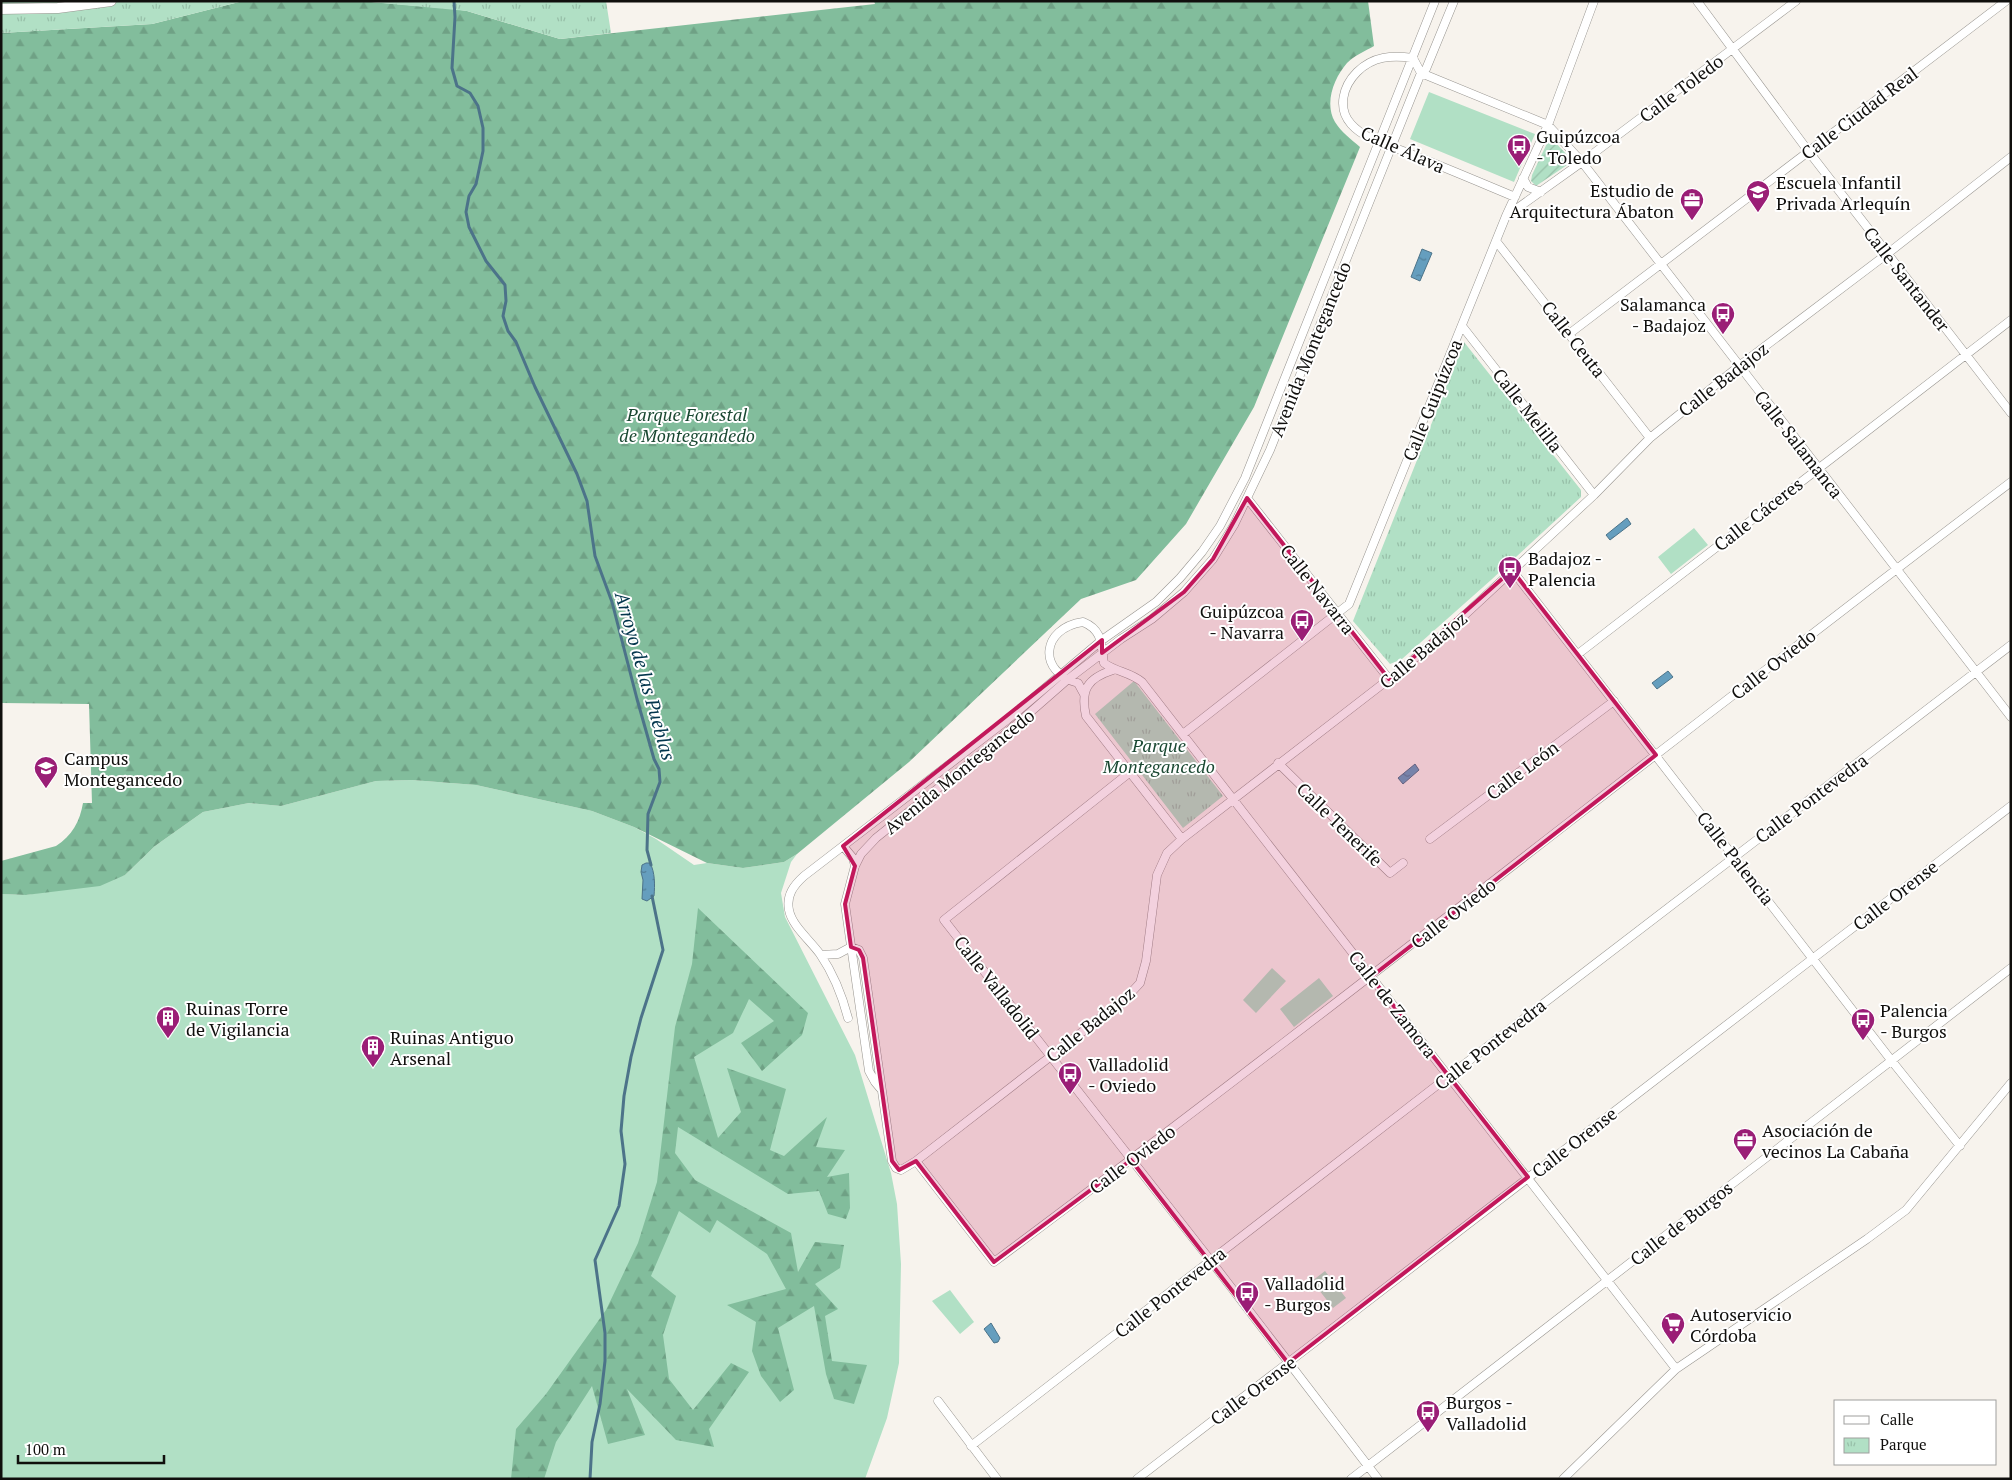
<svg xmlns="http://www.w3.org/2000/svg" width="2012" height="1480" viewBox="0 0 2012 1480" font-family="'PT Serif',serif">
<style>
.grass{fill:#b1e0c5}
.forest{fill:url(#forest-firs)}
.park{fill:url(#park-tufts)}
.garden{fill:url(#garden-furrows)}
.water{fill:url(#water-ripples);stroke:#4c7389}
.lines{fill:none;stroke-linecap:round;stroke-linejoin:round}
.stream{stroke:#4c7389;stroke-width:3}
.minor-casing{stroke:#989590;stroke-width:9}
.tertiary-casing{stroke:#989590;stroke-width:11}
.minor{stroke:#fff;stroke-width:8}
.tertiary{stroke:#fff;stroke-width:10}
.marked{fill:#c2185b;fill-opacity:0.2;stroke:#c2185b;stroke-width:4;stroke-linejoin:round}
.labels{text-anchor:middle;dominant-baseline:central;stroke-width:4;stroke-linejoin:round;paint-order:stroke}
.street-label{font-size:18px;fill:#100f0d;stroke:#fff}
.poi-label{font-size:18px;fill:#100f0d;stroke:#fff;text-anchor:start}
.park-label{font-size:18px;font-style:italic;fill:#1a4832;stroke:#fff}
.water-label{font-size:19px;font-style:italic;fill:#02354c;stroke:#fff}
</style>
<defs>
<pattern id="forest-firs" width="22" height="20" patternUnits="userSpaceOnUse" patternTransform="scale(1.25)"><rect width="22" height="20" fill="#82bd9c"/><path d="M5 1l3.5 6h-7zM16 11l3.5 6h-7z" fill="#6fa185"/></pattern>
<pattern id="park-tufts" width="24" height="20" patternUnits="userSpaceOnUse" patternTransform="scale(1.25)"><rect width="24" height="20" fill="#b1e0c5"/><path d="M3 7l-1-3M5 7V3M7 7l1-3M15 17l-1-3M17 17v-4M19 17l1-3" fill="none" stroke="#97bfa8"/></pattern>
<pattern id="garden-furrows" width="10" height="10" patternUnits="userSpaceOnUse" patternTransform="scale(1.25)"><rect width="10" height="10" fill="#b1e0c5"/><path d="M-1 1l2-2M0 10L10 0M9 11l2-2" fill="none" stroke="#97bfa8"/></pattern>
<pattern id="water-ripples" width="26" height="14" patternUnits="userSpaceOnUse" patternTransform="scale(1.25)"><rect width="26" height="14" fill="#659ebe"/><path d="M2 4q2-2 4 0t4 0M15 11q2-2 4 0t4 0" fill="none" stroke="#527f99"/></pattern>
</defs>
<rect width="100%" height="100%" fill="#f7f3ed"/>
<path class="grass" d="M1429,92L1535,134L1514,182L1410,139Z
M1694,528L1708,545L1671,574L1658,557Z
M412,780L476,785L592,811L634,827L656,839L694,865L707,863L743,868L784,862L797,854L791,862L781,893L785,917L855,1055L891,1173L897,1204L901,1264L899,1363L887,1418L865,1479H1V894L27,895L125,875L155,846L203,812L249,803L281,806L376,781Z
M1272,968L1286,981L1256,1013L1243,1000Z
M1319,978L1333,996L1294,1027L1280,1009Z
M1325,1271L1346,1298L1333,1308L1312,1281Z
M950,1290L974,1322L960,1334L932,1301Z"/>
<path class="forest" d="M243,1H360L454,9L467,11L560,39L875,4L874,1H1368L1374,46C1365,51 1354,56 1347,63C1334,78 1324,103 1335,122C1341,132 1351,139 1360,147L1254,407L1186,524L1136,580L1081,599L909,762L797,854L784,862L743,868L707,863L634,827L592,811L476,785L412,780L376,781L281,806L249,803L203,812L155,846L125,875L100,886L26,895L1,894V861L56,846C72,836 80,821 83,803H92L89,704L1,703V33L152,24Z
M698,908L808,1013L802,1035L762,1071L741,1043L774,1021L749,999L733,1033L694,1057L718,1138L741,1112L727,1068L786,1089L770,1150L784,1156L827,1117L816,1147L845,1150L827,1177L849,1173L850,1208L846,1219L828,1214L819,1191L788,1194L678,1127L675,1153L695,1180L791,1233L798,1272L815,1242L844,1245L840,1268L815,1284L838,1309L825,1316L832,1361L867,1365L854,1404L834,1399L826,1374L814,1306L778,1328L794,1390L780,1402L761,1376L752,1351L756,1322L727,1305L786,1289L767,1254L717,1220L710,1233L679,1211L651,1276L676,1296L663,1335L669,1379L693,1410L731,1363L749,1372L709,1429L714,1447L676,1440L627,1389L645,1435L608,1444L592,1386L556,1442L544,1479H511L516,1429L546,1394L606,1310L638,1243L657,1182L675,1027L692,964Z"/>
<path class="park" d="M1,1H243L152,24L1,33Z
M360,1H606L611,33L560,39L467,11Z
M1464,342L1581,490V497L1491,580L1402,659L1390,664L1353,621Z
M1134,681L1223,796L1183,828L1095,714Z"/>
<path class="garden" d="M1550,137L1573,161L1536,186L1531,181L1532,175Z"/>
<path class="water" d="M1422,249L1432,253L1420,281L1411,277Z
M1627,518L1631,524L1610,540L1606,535Z
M1668,671L1673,677L1657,689L1652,683Z
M1415,764L1419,770L1403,784L1398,778Z
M646,863H650C655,872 655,885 654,896L647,901L642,899L643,880L641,872L642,865Z
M991,1323L1000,1338L998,1342L994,1343L984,1329Z"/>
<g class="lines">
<path class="stream" d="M454,1L455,17L452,68L457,86L470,93L478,106L483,128V151L476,184L469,196L466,212L469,227L486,261L505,285L506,301L503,316L508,331L516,342L535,387L577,474L587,501L595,556L612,602L637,699L654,759L659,769L660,782L648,814L647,850L651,865
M590,1479L592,1442L600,1404L605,1361V1333L595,1260L619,1206L625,1164L621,1131L624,1096L631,1057L641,1018L663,950L652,896"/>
<g class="minor-casing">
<path id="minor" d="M1697,1L1809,152L2011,413
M1523,178L1528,187L1541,192
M1515,197C1479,182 1444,167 1408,153C1390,145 1365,140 1351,124C1337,108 1343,86 1357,72C1373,56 1392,55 1413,58L1421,73L1548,125L1582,162L2011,717
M1508,215L1582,162L1796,1
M1496,241L1650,438
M1462,326L1594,495
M1569,334L2006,1
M1247,498L1389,679
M1512,570L1891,1060L1960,1146
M1578,654L2011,320
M1113,670C1088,678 1080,689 1086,716L1182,839
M1084,694L1078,683C1037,672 1041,628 1083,622C1103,630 1101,645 1104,663C1116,672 1130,672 1142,682L1676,1369
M1183,734L1349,604L1506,216L1548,125L1594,1
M1278,763L1390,873L1403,863
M1129,773L944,920L1211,1261L1378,1479
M1430,839L1614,701
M843,846L853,858L855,866
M851,947L859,950L863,958L892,1161L896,1168L901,1170L916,1161L1127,997L1140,983L1146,961L1157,875L1167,853L1182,839L1402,669L1455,624L1594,495L1650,438L1739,366L1887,254L2011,157
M821,955L838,954L851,947
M848,1018C842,995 833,973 820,954C810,940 792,926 789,910C786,895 794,885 804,876L1007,720L1102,640L1156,602L1180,578L1202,552L1220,526L1245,478L1435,1
M880,1088L875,1082L869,1071L845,904L855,866L861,854L876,838L1002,737L1067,680L1121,639L1152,619L1184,592L1213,559L1234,525L1270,450L1421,73L1426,69L1454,1
M916,1161L994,1262C1337,1007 1670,740 2011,482
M938,1401L997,1479
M971,1446L1449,1076L2011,645
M1137,1479L2011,806
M1351,1479L2011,968
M1563,1479L1676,1369L1867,1239L1906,1210L2011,1083"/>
</g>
<g class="tertiary-casing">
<path id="tertiary" d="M1,9L58,8L111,1"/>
</g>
<use href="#minor" class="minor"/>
<use href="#tertiary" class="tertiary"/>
</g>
<path class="marked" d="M1247,498L1389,679L1512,570L1656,755L1371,977L1528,1177L1288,1363L1131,1160L994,1262L916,1161L899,1170L892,1161L863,958L859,950L851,947L845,904L855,866L843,846L1102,640V653L1184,592L1213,559Z"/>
<defs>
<g id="bus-pin" transform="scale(1.25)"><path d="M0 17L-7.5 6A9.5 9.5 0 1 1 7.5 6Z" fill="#9a1e76" stroke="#fff"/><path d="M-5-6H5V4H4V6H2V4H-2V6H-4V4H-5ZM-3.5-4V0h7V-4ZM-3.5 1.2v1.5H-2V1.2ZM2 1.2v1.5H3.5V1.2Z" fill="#fff"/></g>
<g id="school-pin" transform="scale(1.25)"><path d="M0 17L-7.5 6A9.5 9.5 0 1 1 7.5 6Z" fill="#9a1e76" stroke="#fff"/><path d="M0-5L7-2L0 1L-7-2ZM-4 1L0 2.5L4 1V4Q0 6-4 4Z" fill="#fff"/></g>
<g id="office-pin" transform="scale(1.25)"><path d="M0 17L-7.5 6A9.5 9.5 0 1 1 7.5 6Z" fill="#9a1e76" stroke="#fff"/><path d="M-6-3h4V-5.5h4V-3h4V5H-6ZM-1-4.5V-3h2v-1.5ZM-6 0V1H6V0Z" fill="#fff"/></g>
<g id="university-pin" transform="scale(1.25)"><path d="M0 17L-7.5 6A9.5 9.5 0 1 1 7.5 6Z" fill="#9a1e76" stroke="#fff"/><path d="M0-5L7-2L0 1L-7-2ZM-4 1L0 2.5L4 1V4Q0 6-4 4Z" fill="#fff"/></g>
<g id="building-pin" transform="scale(1.25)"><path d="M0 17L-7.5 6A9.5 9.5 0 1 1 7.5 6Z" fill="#9a1e76" stroke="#fff"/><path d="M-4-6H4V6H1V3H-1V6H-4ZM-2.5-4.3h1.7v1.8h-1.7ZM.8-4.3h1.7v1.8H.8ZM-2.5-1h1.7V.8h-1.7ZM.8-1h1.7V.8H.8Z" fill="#fff"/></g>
<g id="supermarket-pin" transform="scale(1.25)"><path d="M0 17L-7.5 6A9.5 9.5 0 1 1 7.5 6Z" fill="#9a1e76" stroke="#fff"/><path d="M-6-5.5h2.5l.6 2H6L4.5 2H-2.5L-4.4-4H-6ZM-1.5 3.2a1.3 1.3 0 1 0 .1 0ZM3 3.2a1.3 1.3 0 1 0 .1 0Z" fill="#fff"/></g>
</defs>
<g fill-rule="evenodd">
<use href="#bus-pin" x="1519" y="146"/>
<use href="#school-pin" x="1758" y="192"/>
<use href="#office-pin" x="1692" y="200"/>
<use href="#bus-pin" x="1723" y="314"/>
<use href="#bus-pin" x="1510" y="568"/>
<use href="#bus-pin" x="1302" y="621"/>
<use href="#university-pin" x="46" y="768"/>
<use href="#building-pin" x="168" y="1018"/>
<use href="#bus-pin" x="1863" y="1020"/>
<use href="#building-pin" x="373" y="1047"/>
<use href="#bus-pin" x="1070" y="1074"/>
<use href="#office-pin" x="1745" y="1140"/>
<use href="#bus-pin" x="1247" y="1293"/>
<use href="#supermarket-pin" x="1673" y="1324"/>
<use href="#bus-pin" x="1428" y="1412"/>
</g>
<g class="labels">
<g class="street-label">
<text transform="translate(1681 88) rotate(-37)">Calle Toledo</text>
<text transform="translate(1859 113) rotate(-37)">Calle Ciudad Real</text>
<text transform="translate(1403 149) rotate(24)">Calle Álava</text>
<text transform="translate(1907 279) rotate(52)">Calle Santander</text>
<text transform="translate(1574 339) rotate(52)">Calle Ceuta</text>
<text transform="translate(1310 349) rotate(-68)">Avenida Montegancedo</text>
<text transform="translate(1723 379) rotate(-38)">Calle Badajoz</text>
<text transform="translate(1432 400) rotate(-68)">Calle Guipúzcoa</text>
<text transform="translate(1528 410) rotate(52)">Calle Melilla</text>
<text transform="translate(1799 444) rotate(52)">Calle Salamanca</text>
<text transform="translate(1758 514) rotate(-38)">Calle Cáceres</text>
<text transform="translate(1318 589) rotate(52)">Calle Navarra</text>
<text transform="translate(1423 650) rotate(-40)">Calle Badajoz</text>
<text transform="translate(1773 664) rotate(-38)">Calle Oviedo</text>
<text transform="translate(1522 770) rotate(-37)">Calle León</text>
<text transform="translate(959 771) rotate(-39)">Avenida Montegancedo</text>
<text transform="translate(1811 798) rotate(-37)">Calle Pontevedra</text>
<text transform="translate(1340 824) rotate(44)">Calle Tenerife</text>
<text transform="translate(1736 858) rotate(52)">Calle Palencia</text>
<text transform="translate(1895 895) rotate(-38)">Calle Orense</text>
<text transform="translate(1453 913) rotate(-38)">Calle Oviedo</text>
<text transform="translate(997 987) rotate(52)">Calle Valladolid</text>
<text transform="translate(1393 1004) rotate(52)">Calle de Zamora</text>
<text transform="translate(1090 1024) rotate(-39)">Calle Badajoz</text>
<text transform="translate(1490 1044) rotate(-38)">Calle Pontevedra</text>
<text transform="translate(1574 1142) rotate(-38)">Calle Orense</text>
<text transform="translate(1132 1159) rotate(-37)">Calle Oviedo</text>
<text transform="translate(1681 1223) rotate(-38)">Calle de Burgos</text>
<text transform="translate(1170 1292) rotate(-38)">Calle Pontevedra</text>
<text transform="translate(1253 1390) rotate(-37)">Calle Orense</text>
</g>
<g class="poi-label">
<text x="1536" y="136">Guipúzcoa<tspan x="1536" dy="21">- Toledo</tspan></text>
<text x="1776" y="182">Escuela Infantil<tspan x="1776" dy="21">Privada Arlequín</tspan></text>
<text x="1674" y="190" text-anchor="end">Estudio de<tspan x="1674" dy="21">Arquitectura Ábaton</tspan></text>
<text x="1706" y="304" text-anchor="end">Salamanca<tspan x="1706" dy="21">- Badajoz</tspan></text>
<text x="1528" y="558">Badajoz -<tspan x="1528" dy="21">Palencia</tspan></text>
<text x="1284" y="611" text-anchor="end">Guipúzcoa<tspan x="1284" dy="21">- Navarra</tspan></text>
<text x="64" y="758">Campus<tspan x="64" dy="21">Montegancedo</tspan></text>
<text x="186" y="1008">Ruinas Torre<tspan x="186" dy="21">de Vigilancia</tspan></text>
<text x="1880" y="1010">Palencia<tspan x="1880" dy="21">- Burgos</tspan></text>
<text x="390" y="1037">Ruinas Antiguo<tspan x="390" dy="21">Arsenal</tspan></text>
<text x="1088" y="1064">Valladolid<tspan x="1088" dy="21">- Oviedo</tspan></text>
<text x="1762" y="1130">Asociación de<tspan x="1762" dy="21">vecinos La Cabaña</tspan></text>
<text x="1264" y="1283">Valladolid<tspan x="1264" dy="21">- Burgos</tspan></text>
<text x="1690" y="1314">Autoservicio<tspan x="1690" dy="21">Córdoba</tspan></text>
<text x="1446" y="1402">Burgos -<tspan x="1446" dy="21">Valladolid</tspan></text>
</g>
<g class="park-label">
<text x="687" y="414">Parque Forestal<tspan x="687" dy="21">de Montegandedo</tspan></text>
<text x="1159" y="745">Parque<tspan x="1159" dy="21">Montegancedo</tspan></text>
</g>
<g class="water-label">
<text transform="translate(646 676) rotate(74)">Arroyo de las Pueblas</text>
</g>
</g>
<rect width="2012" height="1480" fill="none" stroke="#100f0d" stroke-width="5"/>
<rect x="1834" y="1400" width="162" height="65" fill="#ffffff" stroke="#9f9f9e"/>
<rect x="1844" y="1416" width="25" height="8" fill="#ffffff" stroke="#9f9f9e"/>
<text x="1880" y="1425" font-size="15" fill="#100f0d">Calle</text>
<rect x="1844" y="1438" width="25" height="15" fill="url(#park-tufts)" stroke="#9f9f9e"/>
<text x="1880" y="1450" font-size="15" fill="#100f0d">Parque</text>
<path d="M18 1455v8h146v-8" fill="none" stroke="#100f0d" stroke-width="2.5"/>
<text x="25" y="1455" font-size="15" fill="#100f0d" stroke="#ffffff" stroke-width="4" paint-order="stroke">100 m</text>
</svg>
